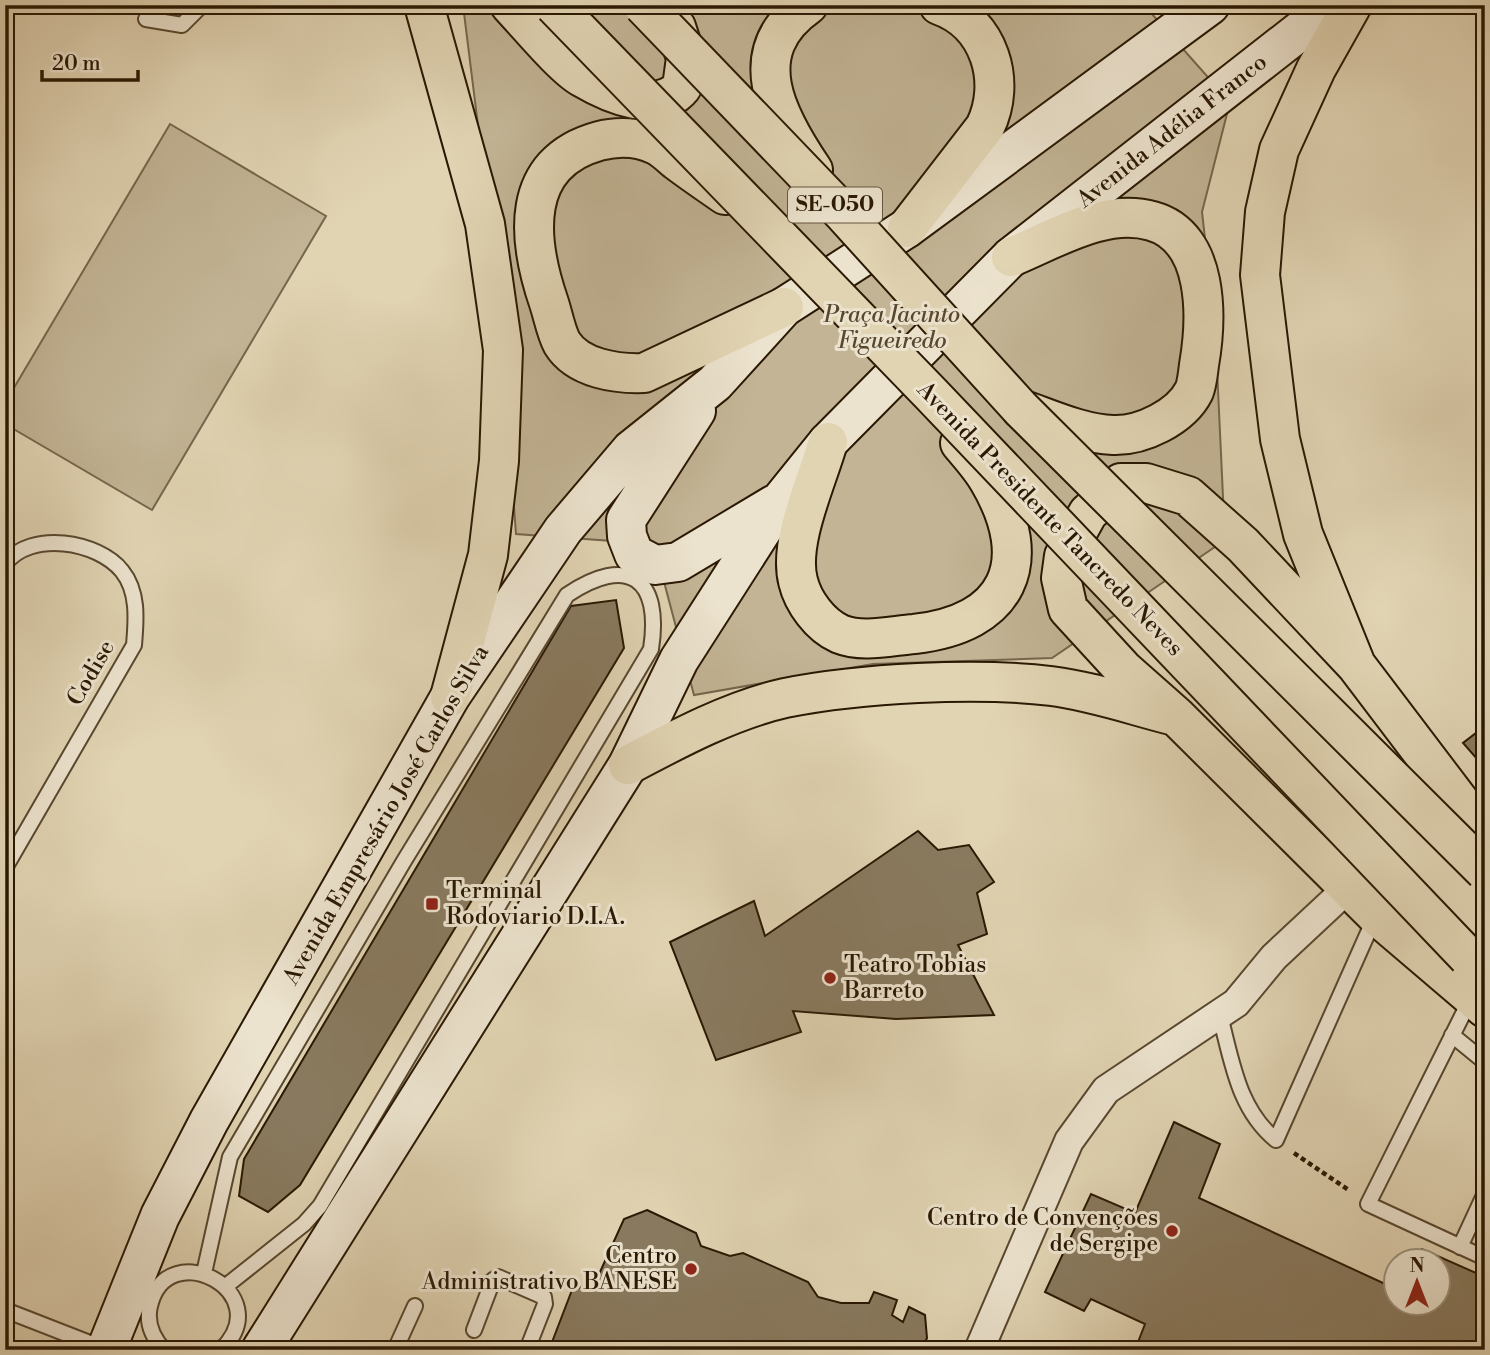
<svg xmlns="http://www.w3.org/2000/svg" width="1490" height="1355" viewBox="0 0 1490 1355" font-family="'Libre Bodoni',serif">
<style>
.green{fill:#c2b495;stroke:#76664c;stroke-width:2}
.building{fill:#897a5f;stroke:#2a1803;stroke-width:2}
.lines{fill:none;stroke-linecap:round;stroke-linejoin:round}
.lane-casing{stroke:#58472f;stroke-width:18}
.street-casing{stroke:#58472f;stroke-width:32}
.secondary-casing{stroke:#2a1803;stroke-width:42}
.primary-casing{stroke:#2a1803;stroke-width:42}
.path{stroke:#2a1803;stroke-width:4.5;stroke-dasharray:5 3.5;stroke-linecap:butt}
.lane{stroke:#ece3ce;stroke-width:14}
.street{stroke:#ece3ce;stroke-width:28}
.secondary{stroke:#ece3ce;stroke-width:38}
.primary{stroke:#e1d4b3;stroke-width:38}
.primary-bridge-casing{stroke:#2a1803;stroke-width:42;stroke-linecap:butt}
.primary-bridge{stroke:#e1d4b3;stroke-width:38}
.poi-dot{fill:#8f2418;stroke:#ece3ce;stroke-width:2.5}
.labels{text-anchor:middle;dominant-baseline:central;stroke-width:6;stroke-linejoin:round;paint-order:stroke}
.shield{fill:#ece3ce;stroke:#645540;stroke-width:2}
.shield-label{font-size:21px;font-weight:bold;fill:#2a1803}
.street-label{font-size:23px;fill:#2a1803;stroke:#ece3ce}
.park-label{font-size:23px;font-style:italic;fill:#58472f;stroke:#ece3ce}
.poi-label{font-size:23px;fill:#2a1803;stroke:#ece3ce;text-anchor:start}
</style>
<rect width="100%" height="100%" fill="#e1d4b3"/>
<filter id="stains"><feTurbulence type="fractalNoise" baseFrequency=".00286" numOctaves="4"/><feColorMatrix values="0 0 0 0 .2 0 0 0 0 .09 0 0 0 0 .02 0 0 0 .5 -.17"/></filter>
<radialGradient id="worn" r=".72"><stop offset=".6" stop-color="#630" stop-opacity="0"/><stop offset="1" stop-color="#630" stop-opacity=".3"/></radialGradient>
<path class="green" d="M463,5H1144L1230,102L1202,212L1215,325L1225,540L1052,658L873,664L694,695L654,544L516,534L496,270Z
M170,124L326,216L152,510L5,424V403Z"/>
<path class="building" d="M616,600L624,648L300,1185L268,1212L239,1196L244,1159L571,606Z
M1485,726V768L1463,743Z
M918,831L938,850L969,845L994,882L977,893L987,934L958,945L994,1015L896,1019L793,1011L801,1032L716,1060L670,942L754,901L765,936Z
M1174,1122L1220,1144L1199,1198L1396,1289V1302H1438V1260H1418L1422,1249L1485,1277V1350H1135L1145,1324L1091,1299L1084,1311L1045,1292L1091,1194L1135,1213Z
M647,1210L696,1233L701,1246L730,1256L743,1253L808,1282L818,1297L841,1303H869L874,1292L897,1300L892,1315L903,1322L909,1307L925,1315L927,1338L921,1350H549L572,1290L595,1283L624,1219Z
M999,1340L1023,1350H995Z"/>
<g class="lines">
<g class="lane-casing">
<path id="lane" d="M146,19L182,25L202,5
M5,564C30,530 98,541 122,571C139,592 136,621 134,645L5,868
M1471,998L1368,1204L1485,1258
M1220,1016C1232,1061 1238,1109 1276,1140L1375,917
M1452,1035L1485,1062
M1460,1247L1485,1193
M204,1273L230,1157L404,861L567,595C628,554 662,578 651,649L320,1206L304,1224L226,1286
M5,1310L105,1349
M474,1330L493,1280L498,1277L544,1297L545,1304L527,1350
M164,1350C152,1337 146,1323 150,1306C167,1233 280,1293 221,1350
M395,1350L415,1306"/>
</g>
<g class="street-casing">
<path id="street" d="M979,1350L1069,1141L1106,1090L1236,1003L1274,957L1349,887"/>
</g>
<g class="secondary-casing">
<path id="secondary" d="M696,411L626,520L627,536L634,554L655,565L678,562L775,504
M106,1350L160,1216L209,1121L450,697L563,530L631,450L715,383L784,307L907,228L1210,5
M261,1350L628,765L679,660L782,499L828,442L1011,257L1333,5"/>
</g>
<g class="primary-casing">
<path id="primary" d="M424,5L485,224L503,350L499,461L488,555L450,697
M510,5C527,23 564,68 583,78C610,94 659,115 682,87L686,58L676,27
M808,5C741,52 777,117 813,170
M1352,5L1316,69L1279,150L1265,212L1260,275L1280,439L1303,534L1356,665L1485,835
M725,195C709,184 693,173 677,161C671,156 664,149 656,145C639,137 618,136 599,141C519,163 527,239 549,303C553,315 556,332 562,343C578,369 617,374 644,373L784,307
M907,228L985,127C1007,82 990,23 939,5
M1011,257C1053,240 1105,207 1152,221C1210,237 1207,319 1199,365C1198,373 1197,384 1194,391C1181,417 1142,436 1113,435C1082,434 1050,419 1021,409
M828,442C817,481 788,542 798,581C803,602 820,625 840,634C862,643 890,636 914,634C1008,624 1037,563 989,481C982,468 970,455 960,443
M1356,665L1243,545L1188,496L1146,483H1121L1088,513L1064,556L1061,578L1068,609L1124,670L1176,716L1376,915L1485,1008
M628,765C677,739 731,710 785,698C860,683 976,677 1051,686C1091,691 1132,705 1171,715"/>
</g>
<path class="path" d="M1294,1153L1350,1191"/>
<use href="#lane" class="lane"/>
<use href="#street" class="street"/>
<use href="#secondary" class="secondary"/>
<use href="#primary" class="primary"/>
<g class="primary-bridge-casing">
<path id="primary-bridge" d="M554,5L931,394L1468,957
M643,5L842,212L1021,409L1485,871"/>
</g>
<use href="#primary-bridge" class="primary-bridge"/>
</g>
<g class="poi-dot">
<rect x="425" y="897" width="14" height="14" rx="3.5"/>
<circle cx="830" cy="978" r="7"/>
<circle cx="1172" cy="1231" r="7"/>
<circle cx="691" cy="1269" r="7"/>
</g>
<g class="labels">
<rect class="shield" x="788" y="187.5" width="94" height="35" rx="5"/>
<g class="shield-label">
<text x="835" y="205">SE-050</text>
</g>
<g class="street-label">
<text transform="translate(1172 131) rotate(-38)">Avenida Adélia Franco</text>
<text transform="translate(1050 519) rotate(46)">Avenida Presidente Tancredo Neves</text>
<text transform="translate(91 673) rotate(-60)">Codise</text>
<text transform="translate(386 815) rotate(-60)">Avenida Empresário José Carlos Silva</text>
</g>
<g class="park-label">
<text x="892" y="315">Praça Jacinto<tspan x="892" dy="26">Figueiredo</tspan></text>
</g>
<g class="poi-label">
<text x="446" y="891">Terminal<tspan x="446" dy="26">Rodoviario D.I.A.</tspan></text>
<text x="844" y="965">Teatro Tobias<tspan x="844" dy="26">Barreto</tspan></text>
<text x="1158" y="1218" text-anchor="end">Centro de Convenções<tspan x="1158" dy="26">de Sergipe</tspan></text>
<text x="677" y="1256" text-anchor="end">Centro<tspan x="677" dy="26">Administrativo BANESE</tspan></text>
</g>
</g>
<rect width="1490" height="1355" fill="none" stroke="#e1d4b3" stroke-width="28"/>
<rect x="7" y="7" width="1476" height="1341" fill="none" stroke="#2a1803" stroke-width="3.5"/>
<rect x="14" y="14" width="1462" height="1327" fill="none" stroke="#2a1803" stroke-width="2"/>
<g transform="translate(1417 1282)"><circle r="33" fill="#ece3ce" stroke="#9e927d" stroke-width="2"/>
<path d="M0-5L12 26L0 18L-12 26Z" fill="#8f2418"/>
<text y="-10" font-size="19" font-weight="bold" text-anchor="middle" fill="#2a1803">N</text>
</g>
<path d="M42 70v10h96v-10" fill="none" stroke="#2a1803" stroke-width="3.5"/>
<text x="52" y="70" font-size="21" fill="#2a1803" stroke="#ece3ce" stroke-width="5" paint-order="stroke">20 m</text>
<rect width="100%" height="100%" filter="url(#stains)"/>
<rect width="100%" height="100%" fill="url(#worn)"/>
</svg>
